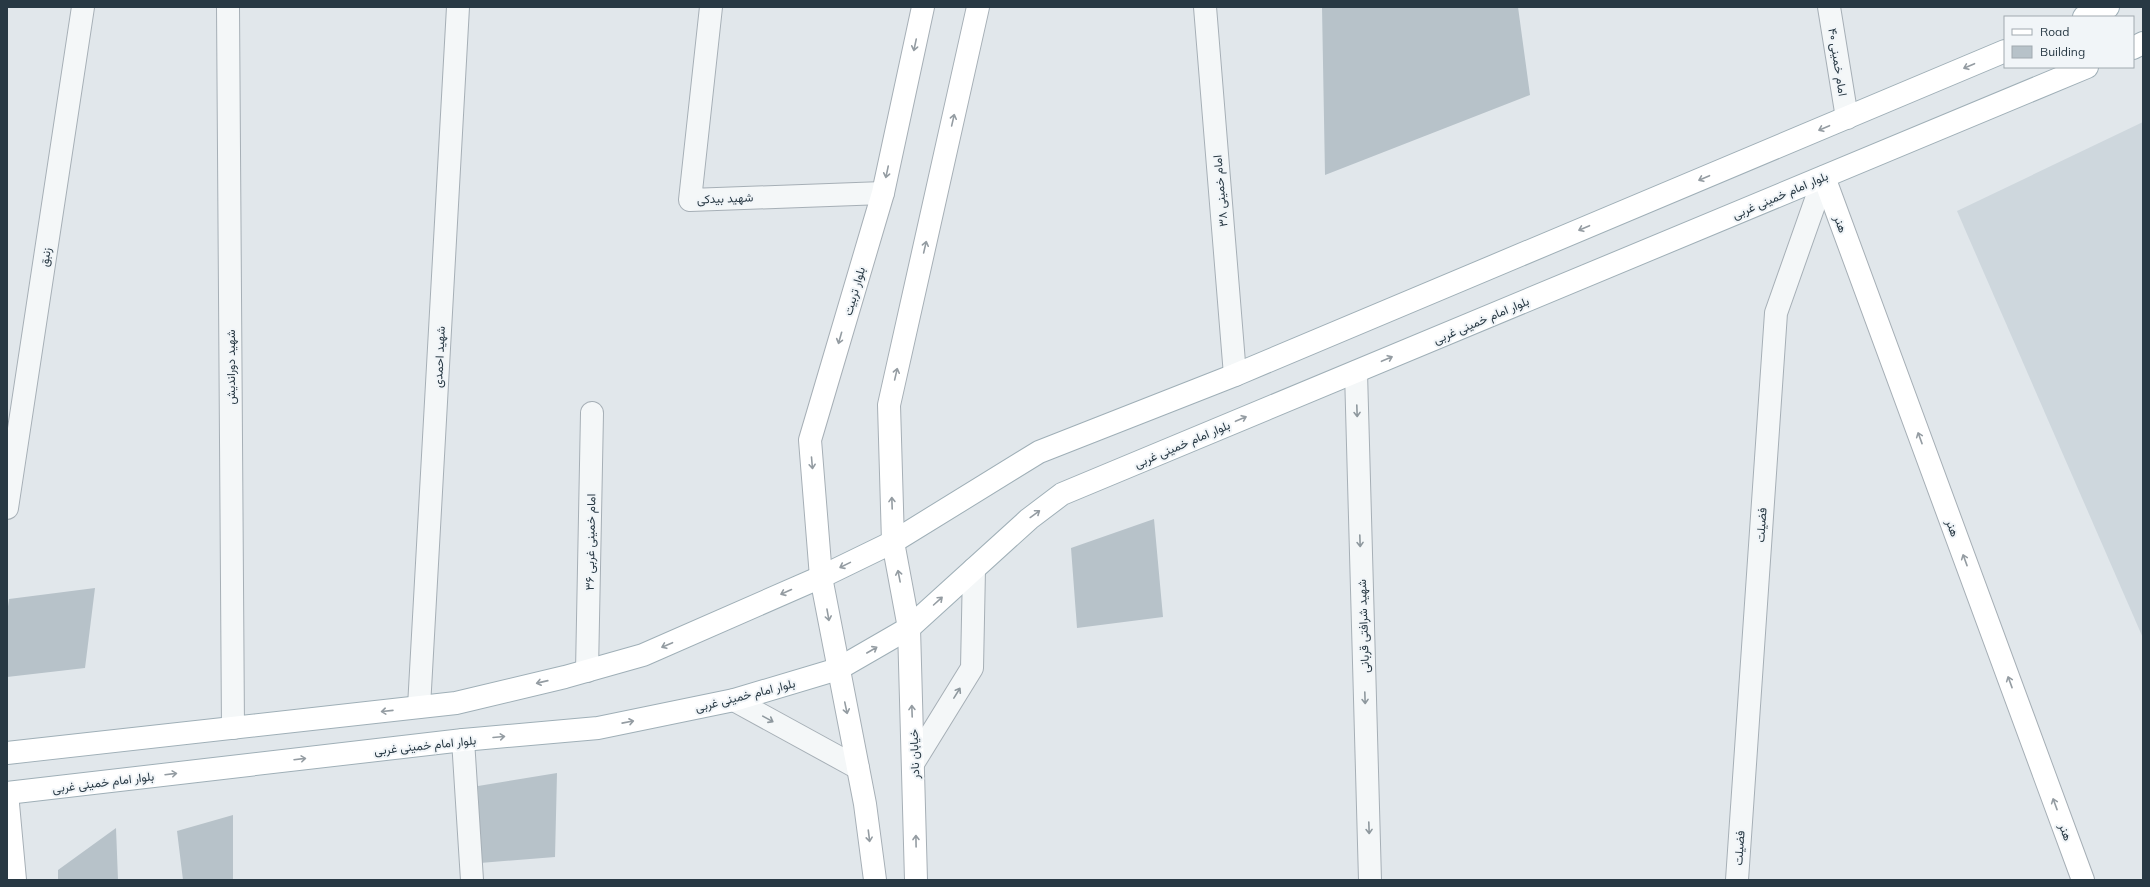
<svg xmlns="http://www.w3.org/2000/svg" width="2150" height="887" viewBox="0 0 2150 887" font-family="Mulish,Vazirmatn,sans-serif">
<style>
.built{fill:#ced7dd}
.building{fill:#b7c2c9}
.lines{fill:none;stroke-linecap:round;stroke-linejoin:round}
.street-casing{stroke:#a6afb6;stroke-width:24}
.secondary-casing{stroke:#a6afb6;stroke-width:24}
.primary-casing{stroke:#9fafb7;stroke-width:24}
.street{stroke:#f4f7f8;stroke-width:22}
.secondary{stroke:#fff;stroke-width:22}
.primary{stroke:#fff;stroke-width:22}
.oneway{stroke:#949ca2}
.oneway2{stroke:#8e989e}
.labels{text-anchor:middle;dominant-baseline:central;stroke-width:4;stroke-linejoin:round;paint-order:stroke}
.street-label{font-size:12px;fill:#283944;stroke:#f1f5f8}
</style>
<rect width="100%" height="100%" fill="#e1e7eb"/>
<path class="built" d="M2143,122V638L1957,211Z"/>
<path class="building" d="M1322,7H1518L1530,95L1325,175Z
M1154,519L1163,617L1077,628L1071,548Z
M95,588L85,668L7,677V614L9,599Z
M557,773L555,857L480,863L478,786Z
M233,815V880H183L177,831Z
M116,828L118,880H58V870Z"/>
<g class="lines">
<g class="street-casing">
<path id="street" d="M228,7L233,728
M711,7L690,200L883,193
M1205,7L1235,375
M1829,7L1847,118
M1356,372L1370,880
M7,508L83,7
M587,671L592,413
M734,700L858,768
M419,707L458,7
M463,740L472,880
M914,762L972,668L974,569
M1737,880L1776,313L1824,177"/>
</g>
<g class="secondary-casing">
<path id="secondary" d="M1824,177L2083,880
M7,793L15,880
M875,880L865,804L821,577L810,440L883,193L923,7
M916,880L909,628L893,542L889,405L978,7"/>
</g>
<g class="primary-casing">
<path id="primary" d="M2084,17L2108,7
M2133,48L2143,43
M7,753L456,703L565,677L643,655L821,577L893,542L1039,452L1235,375L2005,51
M7,793L463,740L598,728L734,700L838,669L909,628L1029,519L1062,494L2087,67"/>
</g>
<use href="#street" class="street"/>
<use href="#secondary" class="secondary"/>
<use href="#primary" class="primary"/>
</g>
<defs><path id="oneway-shaft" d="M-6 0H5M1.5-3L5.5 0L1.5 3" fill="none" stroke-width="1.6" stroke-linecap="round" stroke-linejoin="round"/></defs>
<g class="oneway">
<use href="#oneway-shaft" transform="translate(915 45) rotate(102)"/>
<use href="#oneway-shaft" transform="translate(1969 66) rotate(157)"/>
<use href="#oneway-shaft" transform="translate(953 120) rotate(-77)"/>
<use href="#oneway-shaft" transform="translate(1824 128) rotate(157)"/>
<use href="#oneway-shaft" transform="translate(887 172) rotate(102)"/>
<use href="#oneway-shaft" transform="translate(1704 178) rotate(157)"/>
<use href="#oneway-shaft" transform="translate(1584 228) rotate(157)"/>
<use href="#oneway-shaft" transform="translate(925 247) rotate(-77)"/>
<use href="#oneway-shaft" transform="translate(840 338) rotate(106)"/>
<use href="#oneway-shaft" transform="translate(1387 359) rotate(-23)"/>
<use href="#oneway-shaft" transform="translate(896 374) rotate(-77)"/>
<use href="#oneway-shaft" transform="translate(1241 419) rotate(-23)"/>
<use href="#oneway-shaft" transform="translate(1920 438) rotate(-110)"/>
<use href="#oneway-shaft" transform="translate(812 463) rotate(85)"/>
<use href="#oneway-shaft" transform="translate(892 503) rotate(-92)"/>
<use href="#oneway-shaft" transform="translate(1035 514) rotate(-36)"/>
<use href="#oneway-shaft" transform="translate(1965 560) rotate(-110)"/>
<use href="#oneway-shaft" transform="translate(845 565) rotate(154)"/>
<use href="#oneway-shaft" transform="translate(899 576) rotate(-101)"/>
<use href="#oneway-shaft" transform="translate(786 592) rotate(156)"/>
<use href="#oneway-shaft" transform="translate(938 601) rotate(-42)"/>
<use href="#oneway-shaft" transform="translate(828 615) rotate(80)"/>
<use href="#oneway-shaft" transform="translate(667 645) rotate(157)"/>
<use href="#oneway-shaft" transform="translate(872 650) rotate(-30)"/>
<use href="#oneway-shaft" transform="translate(542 682) rotate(167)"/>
<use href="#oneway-shaft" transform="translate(2010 682) rotate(-110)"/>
<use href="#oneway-shaft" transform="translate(846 708) rotate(78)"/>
<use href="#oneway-shaft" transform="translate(387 711) rotate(174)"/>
<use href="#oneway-shaft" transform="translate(912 711) rotate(-92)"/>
<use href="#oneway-shaft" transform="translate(628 722) rotate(-11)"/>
<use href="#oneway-shaft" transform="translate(499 737) rotate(-5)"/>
<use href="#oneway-shaft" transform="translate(300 759) rotate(-7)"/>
<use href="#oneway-shaft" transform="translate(171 774) rotate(-7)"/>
<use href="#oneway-shaft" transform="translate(2055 804) rotate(-110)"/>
<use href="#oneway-shaft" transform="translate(869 836) rotate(83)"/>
<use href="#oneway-shaft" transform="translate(916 841) rotate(-91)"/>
</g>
<g class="oneway2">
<use href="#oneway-shaft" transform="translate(1357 411) rotate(88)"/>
<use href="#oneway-shaft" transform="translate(1360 541) rotate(88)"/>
<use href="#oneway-shaft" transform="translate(957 693) rotate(-58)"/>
<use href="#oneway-shaft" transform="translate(1365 698) rotate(88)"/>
<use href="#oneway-shaft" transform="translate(768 719) rotate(29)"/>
<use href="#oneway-shaft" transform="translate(1369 828) rotate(88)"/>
</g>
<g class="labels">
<g class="street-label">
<text transform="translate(1838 62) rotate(81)">امام خمینی ۴۰</text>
<text transform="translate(1220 191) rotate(-95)">۳۸ امام خمینی</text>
<text transform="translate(1780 195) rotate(-23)">بلوار امام خمینی غربی</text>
<text transform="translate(725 198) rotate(-2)">شهید بیدکی</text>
<text transform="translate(1841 224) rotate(70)">هنر</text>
<text transform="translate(45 257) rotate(-81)">زنبق</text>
<text transform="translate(854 291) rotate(-74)">بلوار تربیت</text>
<text transform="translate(1481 320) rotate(-23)">بلوار امام خمینی غربی</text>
<text transform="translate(439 357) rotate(-87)">شهید احمدی</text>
<text transform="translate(230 367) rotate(-90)">شهید دوراندیش</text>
<text transform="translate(1182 444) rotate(-23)">بلوار امام خمینی غربی</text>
<text transform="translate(1761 525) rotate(-86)">فضیلت</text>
<text transform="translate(1953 528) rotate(70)">هنر</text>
<text transform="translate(590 542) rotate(-89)">امام خمینی غربی ۳۶</text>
<text transform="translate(1363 626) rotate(-92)">شهید شرافتی قربانی</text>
<text transform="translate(745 695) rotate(-14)">بلوار امام خمینی غربی</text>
<text transform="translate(425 745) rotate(-6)">بلوار امام خمینی غربی</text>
<text transform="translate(914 754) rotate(-92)">خیابان نادر</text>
<text transform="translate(103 782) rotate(-7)">بلوار امام خمینی غربی</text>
<text transform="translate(2066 832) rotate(70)">هنر</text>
<text transform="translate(1739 848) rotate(-86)">فضیلت</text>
</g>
</g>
<rect width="2150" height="887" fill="none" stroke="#283944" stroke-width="16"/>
<rect x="2004" y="16" width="130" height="52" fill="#f1f5f8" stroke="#a1aab0"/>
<rect x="2012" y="29" width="20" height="6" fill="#ffffff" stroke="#a1aab0"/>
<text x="2040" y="36" font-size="12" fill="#283944">Road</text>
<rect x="2012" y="46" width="20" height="12" fill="#b7c2c9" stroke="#a1aab0"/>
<text x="2040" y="56" font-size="12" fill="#283944">Building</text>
</svg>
